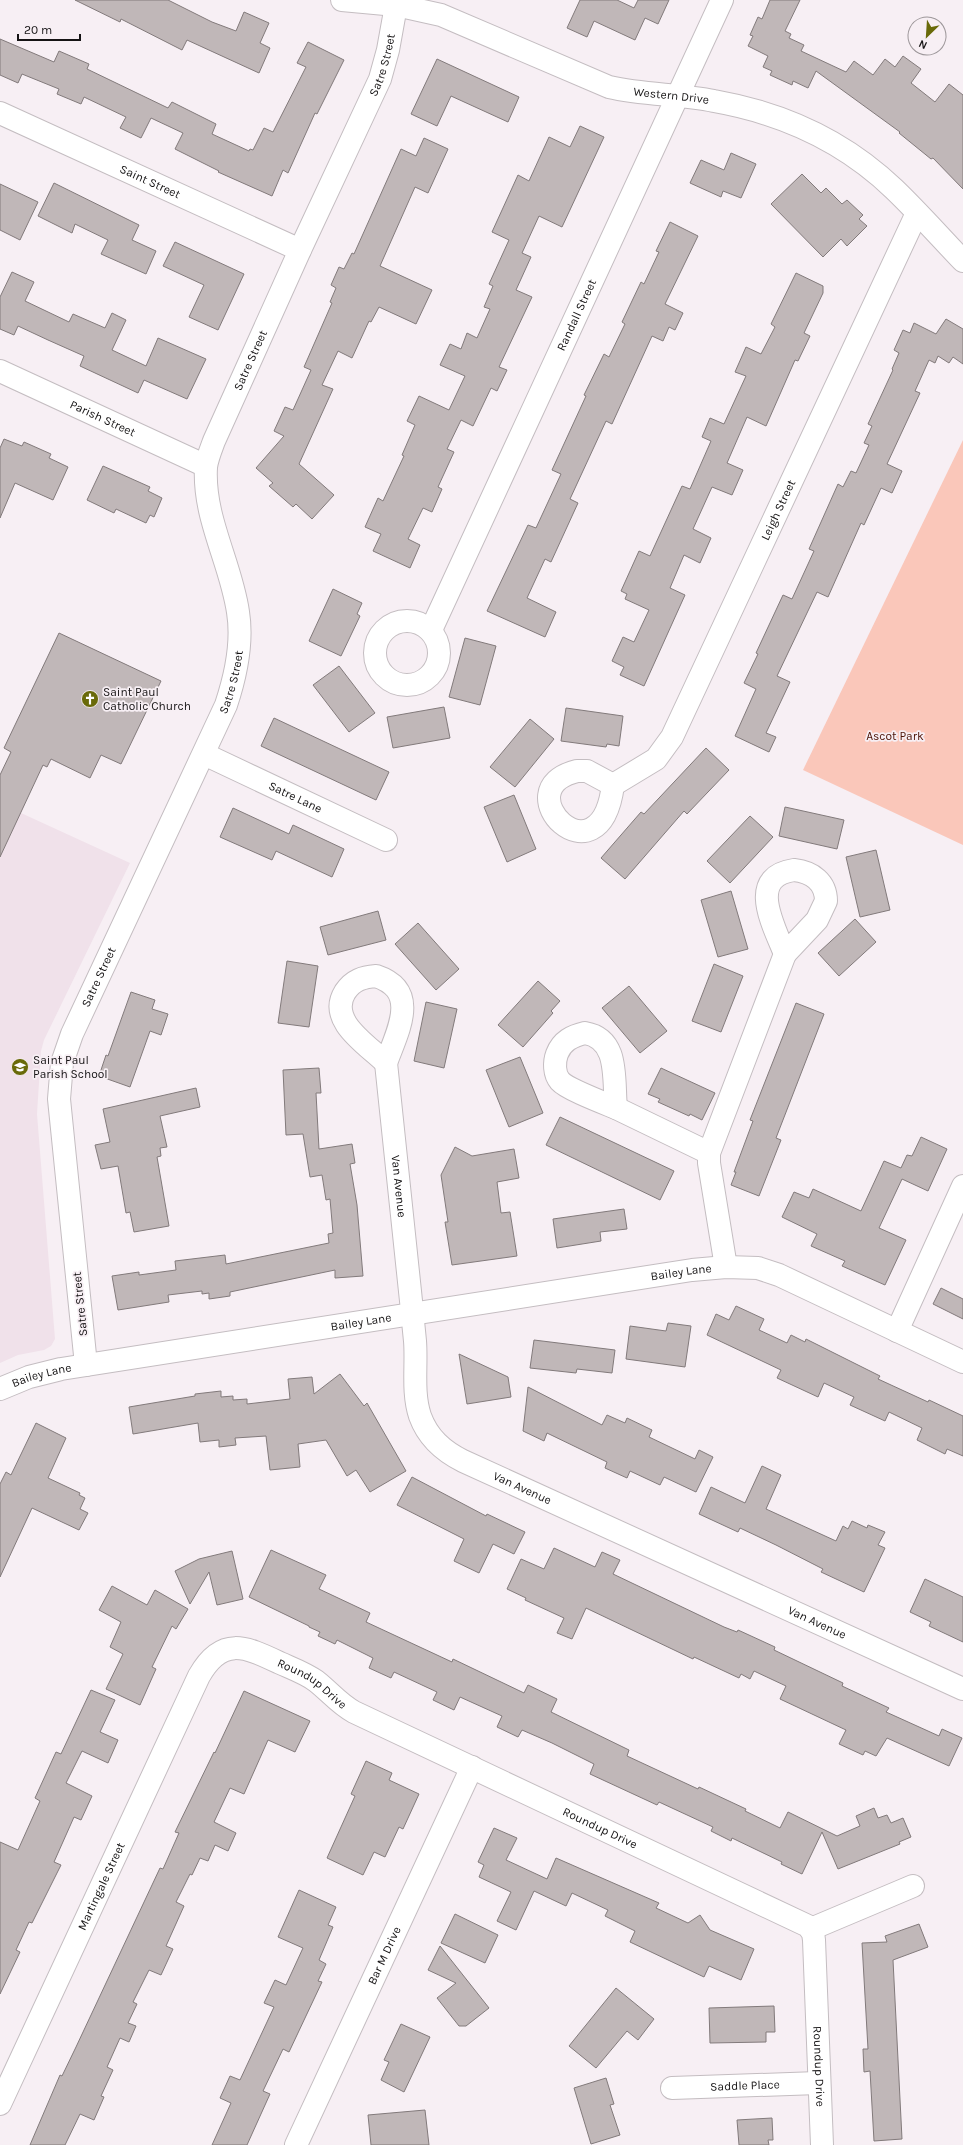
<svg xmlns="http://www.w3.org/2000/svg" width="963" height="2145" viewBox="0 0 963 2145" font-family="Karla,sans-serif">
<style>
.built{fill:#f0e1ea}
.green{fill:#fac7ba}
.building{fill:#c0b7b8;stroke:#827a7b}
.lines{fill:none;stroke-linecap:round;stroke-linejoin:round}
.minor-casing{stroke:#c4bdc1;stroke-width:24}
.minor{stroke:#fff;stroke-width:22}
.labels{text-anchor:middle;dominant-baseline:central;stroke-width:3.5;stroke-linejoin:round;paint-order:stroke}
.street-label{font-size:12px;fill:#151314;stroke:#f7eff4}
.poi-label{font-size:12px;fill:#151314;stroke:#f7eff4;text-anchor:start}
.park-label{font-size:12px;fill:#4b1307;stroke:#f7eff4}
</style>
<rect width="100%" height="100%" fill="#f7eff4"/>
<path class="built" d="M0,784L28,797L21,813L130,863L44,1040L41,1051L37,1114L55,1339L51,1346L44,1350L18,1355L0,1363Z"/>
<path class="green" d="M963,440V845L803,770Z"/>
<path class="building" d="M75,0H168L212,22L236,31L244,12L269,23L260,43L270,48L259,73L187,40L182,50L121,19L120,22Z
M580,0H617L634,8L638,0H669L658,24L645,18L635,40L594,21L587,37L567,28Z
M770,0H800L785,31L791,34L789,38L804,45L801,51L846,72L854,61L873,75L885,59L895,67L903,56L921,69L911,83L935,102L949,84L963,95V189L933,158L931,159L899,133L900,132L816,71L808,88L793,81L792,85L770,75L772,71L763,67L768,56L748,46L753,36L750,35L758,17L762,19Z
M0,39L54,62L59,51L89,64L87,69L168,108L172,102L216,124L212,134L249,151L250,149L253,150L264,128L273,132L306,67L297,63L308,42L344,60L317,114L315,113L288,173L283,170L272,196L218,172L219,171L175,149L183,133L151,118L141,138L120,128L126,117L84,97L81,104L57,94L59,89L22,74L18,83L0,75Z
M437,59L519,97L508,122L451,96L437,126L411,114Z
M580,126L604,137L562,227L539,216L522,253L531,257L516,290L532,297L499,367L507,370L497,391L491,388L473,426L461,420L447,449L454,452L438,487L442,489L432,512L423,508L408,539L420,545L410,568L373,551L381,534L365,527L378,498L383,501L404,456L402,455L415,425L407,421L419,396L449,410L465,376L440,365L450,344L461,349L467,333L477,338L490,309L484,307L493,286L489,284L509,240L492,232L518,175L529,181L549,137L570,147Z
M424,138L448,149L428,193L415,187L380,266L432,290L416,324L379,307L371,322L369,321L352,358L338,351L322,385L333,389L299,464L334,495L312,519L296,504L293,507L269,486L273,483L256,468L284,436L274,431L285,407L293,410L311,370L304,367L332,303L330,302L336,288L331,285L339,267L344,269L352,253L354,254L401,149L416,156Z
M731,153L756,164L741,198L723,191L721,197L690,183L701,160L724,170Z
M802,174L821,193L826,188L842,204L847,200L863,215L859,219L867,226L847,246L841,239L823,257L771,204Z
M54,183L139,225L132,240L156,251L146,274L101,254L108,240L75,224L72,233L38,216Z
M0,184L38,202L20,240L0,230Z
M670,222L698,236L665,304L683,313L675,330L669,327L663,341L652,336L612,424L606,421L570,499L578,503L551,562L545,559L527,598L556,612L545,637L487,611L528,525L536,528L561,474L552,470L586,396L584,395L604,354L609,357L625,324L622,322L641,282L644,284L659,252L656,251Z
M175,242L244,274L218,330L189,317L204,285L163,266Z
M12,272L34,282L25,301L69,322L73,314L105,328L112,313L126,320L112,350L146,366L158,338L206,359L187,399L144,380L138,393L80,366L84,356L48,340L18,326L14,335L0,329V297Z
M796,273L823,286V293L804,333L810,336L798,361L795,360L766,426L747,417L727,463L743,470L732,495L712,487L693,529L711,538L700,563L684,555L670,588L685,595L644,686L620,675L624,667L612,661L623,637L634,642L649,610L625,599L627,594L621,591L639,551L650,556L682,486L690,489L711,441L702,437L710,418L724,424L746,376L735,372L746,347L761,354L775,327L771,324Z
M946,319L963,329V364L953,357L949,363L938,356L935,363L929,360L915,391L920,393L887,464L902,471L892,493L881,488L864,525L861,523L828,597L817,592L777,676L790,682L766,733L776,737L769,752L735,736L756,689L744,683L758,654L756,653L783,595L792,599L814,551L809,549L838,484L843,487L851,471L856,473L869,445L864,443L872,426L868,424L893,370L892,369L899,353L894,350L903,330L910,333L914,323L936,334Z
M4,439L22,446L24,442L51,454L49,458L68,467L53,500L15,483L0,518V448Z
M103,466L150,487L148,491L162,498L154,517L150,515L146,523L116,509L114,513L87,500Z
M333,589L362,603L357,614L360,616L341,656L309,641Z
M59,633L161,681L121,764L101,755L90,778L51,759L47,767L43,765L0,857V775L11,752L4,748Z
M465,638L496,646L480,705L449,697Z
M339,666L375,713L349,732L313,685Z
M444,707L450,738L393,748L387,717Z
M566,708L623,716L619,746L607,744L606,747L561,741Z
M274,718L389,772L376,800L261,746Z
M530,719L554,739L515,787L490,767Z
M706,748L729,770L687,814L684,811L625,879L601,858L641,812L644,814Z
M514,795L536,849L507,862L484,807Z
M785,807L844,820L837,849L779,836Z
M233,808L289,834L293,825L344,849L332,877L276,851L272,860L220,837Z
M750,816L773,837L730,883L707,861Z
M876,850L890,910L860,917L846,857Z
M731,891L748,949L718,957L701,900Z
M378,911L386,940L328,955L320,927Z
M855,919L876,942L839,976L818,953Z
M418,923L459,969L436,990L395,944Z
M287,961L318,966L309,1027L278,1023Z
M714,964L743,976L721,1032L692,1021Z
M538,981L560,1001L551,1011L553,1013L523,1047L498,1025Z
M629,986L667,1031L640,1053L602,1008Z
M131,992L155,1000L152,1009L168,1014L161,1035L150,1031L130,1087L99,1076L106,1055L108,1056Z
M426,1002L457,1009L444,1068L414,1061Z
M796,1003L824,1014L776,1138L781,1140L759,1196L731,1185L736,1172H734L753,1121L750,1120Z
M520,1057L543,1113L509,1127L486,1070Z
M319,1068L321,1093H316L319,1149L352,1144L355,1163L350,1164L357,1205L363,1276L335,1278V1270L230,1292V1296L209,1299V1293L202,1294V1291L168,1295L169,1302L118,1310L112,1276L139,1272V1275L176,1270L175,1261L225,1255L226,1264L329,1243L328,1234L333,1233L330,1199L326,1200L322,1175L310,1177L303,1134L286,1135L283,1070Z
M661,1068L715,1093L702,1120L690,1114L689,1116L658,1102L660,1099L648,1094Z
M196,1088L200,1107L160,1116L167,1147L160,1148L161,1156L157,1157L169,1226L134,1232L130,1212L126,1213L118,1166L101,1169L95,1145L110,1142L103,1109Z
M560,1117L674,1171L660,1200L546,1145Z
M921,1137L947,1149L928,1191L902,1179L879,1228L906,1240L885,1285L842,1266L845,1261L811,1246L817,1234L782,1217L794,1192L809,1198L813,1189L861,1211L884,1161L901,1168L907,1155L912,1156Z
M455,1147L472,1156L514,1149L519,1178L497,1182L501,1213L510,1212L517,1256L452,1265L445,1222H448L441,1175Z
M624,1209L627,1229L600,1232L601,1241L557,1248L553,1219Z
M941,1288L963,1299V1319L933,1304Z
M736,1306L764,1319L759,1330L787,1343L791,1335L805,1342L806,1339L880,1376L878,1379L928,1402L929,1400L963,1416V1456L947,1449L945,1454L917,1440L922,1428L889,1412L885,1421L850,1405L854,1397L824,1383L818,1397L777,1378L781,1370L707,1335L716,1314L729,1320Z
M668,1323L691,1326L685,1367L626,1359L630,1326L666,1331Z
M534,1340L615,1350L612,1373L577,1369L576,1373L530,1368Z
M459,1354L508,1377L511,1397L467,1404Z
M340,1374L364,1406L367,1403L406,1471L370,1492L356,1470L347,1476L326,1440L298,1444L300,1467L270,1470L266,1436L235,1438L236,1445L219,1447V1440L200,1442L198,1423L133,1434L129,1407L195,1396V1394L221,1391V1397L233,1396V1400L247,1399V1404L290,1399L288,1379L312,1377L314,1394Z
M528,1387L602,1425L607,1415L625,1423L627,1418L652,1430L649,1437L695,1459L699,1450L713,1457L696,1492L664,1477L660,1485L630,1471L627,1478L605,1468L607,1462L547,1433L544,1441L523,1431Z
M36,1423L66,1438L48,1478L80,1493L79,1495L85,1498L80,1509L88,1513L79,1530L32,1508L0,1577V1484L6,1472L11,1475Z
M762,1466L781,1475L766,1509L836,1541L843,1526L848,1529L852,1521L867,1528L868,1525L885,1532L878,1545L885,1548L864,1592L821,1572L823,1569L776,1545L740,1528L738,1532L699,1514L711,1487L745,1503Z
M412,1477L486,1516L487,1514L525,1532L514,1554L493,1544L479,1573L454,1561L464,1539L397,1505Z
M554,1548L595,1567L602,1552L620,1560L613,1574L724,1627L737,1632L738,1630L775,1647L774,1650L843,1683L842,1686L889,1708L886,1712L939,1736L942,1729L962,1738L949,1766L887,1738L876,1756L865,1751L863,1755L839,1744L846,1730L780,1699L786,1686L754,1671L750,1679L741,1674L739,1678L694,1657L693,1659L586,1608L572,1639L557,1633L564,1618L525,1600L526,1598L507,1589L521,1559L544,1569Z
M271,1550L326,1575L319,1589L370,1613L366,1622L452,1662L453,1659L524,1693L528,1685L557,1699L551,1712L629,1750L627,1756L698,1789L699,1787L746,1809L745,1811L780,1828L788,1812L837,1836L860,1826L856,1816L874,1808L878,1818L887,1815L891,1823L903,1818L911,1837L899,1842L900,1844L838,1869L822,1832L802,1874L781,1864L782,1862L732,1838L731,1841L711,1831L713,1827L659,1802L657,1805L590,1774L594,1764L552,1743L522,1730L518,1737L497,1727L502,1716L460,1697L454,1710L433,1700L437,1692L394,1672L391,1678L369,1668L373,1658L337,1640L335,1644L318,1636L320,1632L309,1627V1626L249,1597Z
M232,1551L243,1599L217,1605L209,1572L190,1604L175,1571L199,1559Z
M925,1579L963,1597V1642L929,1626L931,1622L910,1612Z
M112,1586L147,1605L155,1590L188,1609L176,1629L172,1626L152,1667L156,1669L140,1705L106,1689L123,1654L110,1647L121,1622L99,1610Z
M91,1690L115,1700L100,1732L118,1740L108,1763L82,1751L66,1783L92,1796L81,1820L74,1817L54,1862L61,1865L32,1923L29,1922L16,1950L20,1952L0,1994V1842L18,1850L40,1801L35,1798L56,1752L61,1754Z
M244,1691L310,1721L295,1752L268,1740L244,1794L230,1788L214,1822L236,1833L228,1851L215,1845L208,1861L200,1858L192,1875L190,1874L176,1902L184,1906L166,1946L173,1949L161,1975L149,1970L133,2002L137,2004L128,2023L136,2026L129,2042L120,2038L107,2067L113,2070L101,2096L104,2097L94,2120L80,2114L65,2145H30L60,2075L62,2076L76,2047L160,1868L163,1869L179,1833L175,1832L214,1752L215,1753Z
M366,1761L392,1773L389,1780L419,1794L403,1829L399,1827L385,1857L374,1852L363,1875L327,1858L355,1796L351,1794Z
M494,1828L517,1838L506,1860L547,1879L556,1858L659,1903L656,1908L688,1923L700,1915L710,1930L754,1949L741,1980L709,1966L704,1977L630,1942L635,1931L605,1916L608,1910L572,1893L566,1906L534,1891L516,1930L497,1921L511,1892L479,1877L484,1865L478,1862Z
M299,1890L336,1907L328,1925L333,1927L319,1960L326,1964L318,1981L322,1982L289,2052L283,2049L263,2091L270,2094L247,2145H212L231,2103L220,2098L230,2076L240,2080L274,2007L264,2003L275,1980L286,1985L303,1948L278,1937Z
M455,1914L498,1935L485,1963L441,1943Z
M919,1924L928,1947L893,1960L902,2139L874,2141L870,2071L864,2072L863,2049H868L862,1943L887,1942L885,1936Z
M440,1946L489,2008L466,2026H459L437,1998L456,1983L428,1970Z
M616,1988L654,2019L638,2040L627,2031L596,2068L569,2046Z
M774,2006L775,2032H766V2042L710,2043L709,2008Z
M401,2024L430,2037L404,2092L381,2080L389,2062L384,2060Z
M606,2078L614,2104L610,2105L620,2135L591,2144L574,2088Z
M425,2110L429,2145H371L368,2115Z
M772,2118L773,2140H768L769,2145H739L737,2120Z"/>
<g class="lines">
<g class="minor-casing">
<g id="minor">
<path id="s1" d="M342,0L396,5L441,15L609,87C644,95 679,94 714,101C782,113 844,141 894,189C918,212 940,237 963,261"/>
<path id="s2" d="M0,113L300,250"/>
<path id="s3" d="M0,371L206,466"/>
<circle cx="407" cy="653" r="32"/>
<path id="s4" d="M431,630L722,0"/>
<path id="s5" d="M204,754L386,840"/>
<path d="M577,771H587L613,785C600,888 502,789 577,771Z"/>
<path id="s6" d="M613,785L656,759L672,737L917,213"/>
<path d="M794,870C812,872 826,882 826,901L817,920L785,954C774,926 746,877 794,870Z"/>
<path d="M376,976C421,991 397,1032 386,1063C368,1045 327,1021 345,992C353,980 363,977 376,976Z"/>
<path d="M585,1033C620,1039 613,1080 616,1108C604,1103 567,1089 560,1081C554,1074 554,1062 557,1054C562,1041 572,1036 585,1033Z"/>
<path id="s7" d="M386,1063C395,1155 406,1248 415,1341C417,1365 412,1392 420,1416C428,1438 443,1451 463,1461L963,1689"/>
<path d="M616,1108L709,1153V1163L726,1267"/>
<path d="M709,1153L785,954"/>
<path d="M897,1331L963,1186"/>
<path id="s8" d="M86,1365L59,1099L62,1063L72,1034L226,705C236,675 243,643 238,612C231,563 203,518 206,467C207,459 211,449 214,441L300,250L380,79L388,50L397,0"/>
<path id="s9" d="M0,1389L29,1377L61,1369L692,1270L726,1267L758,1268L779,1275L963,1362"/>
<path d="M811,1929L913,1886"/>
<path id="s10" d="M672,2088L818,2083"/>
<path id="s11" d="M0,2104L199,1676C222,1635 246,1647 280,1663C291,1668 305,1673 316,1681C329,1691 339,1704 354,1712L808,1926L813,1933L814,1940L822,2145"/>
<path id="s12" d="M296,2145L472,1767"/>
</g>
</g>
<use href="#minor" class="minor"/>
</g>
<defs>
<g id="church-disc" transform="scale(0.9)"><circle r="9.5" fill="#696a09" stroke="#f7eff4"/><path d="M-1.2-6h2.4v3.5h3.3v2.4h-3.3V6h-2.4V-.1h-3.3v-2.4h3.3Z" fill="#fff"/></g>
<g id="school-disc" transform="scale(0.9)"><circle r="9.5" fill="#696a09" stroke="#f7eff4"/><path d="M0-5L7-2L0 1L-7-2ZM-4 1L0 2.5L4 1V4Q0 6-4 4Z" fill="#fff"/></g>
</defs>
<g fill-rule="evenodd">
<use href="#church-disc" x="90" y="699"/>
<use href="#school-disc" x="20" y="1067"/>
</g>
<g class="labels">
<g class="street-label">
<text stroke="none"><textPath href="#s8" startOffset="1381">Satre Street</textPath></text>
<text stroke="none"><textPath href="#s1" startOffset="346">Western Drive</textPath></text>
<text stroke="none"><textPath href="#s2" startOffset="165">Saint Street</textPath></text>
<text stroke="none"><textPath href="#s4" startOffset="347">Randall Street</textPath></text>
<text stroke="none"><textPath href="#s8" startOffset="1057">Satre Street</textPath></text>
<text stroke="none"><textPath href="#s3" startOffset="113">Parish Street</textPath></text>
<text stroke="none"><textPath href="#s6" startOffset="328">Leigh Street</textPath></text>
<text stroke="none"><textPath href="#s8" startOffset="721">Satre Street</textPath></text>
<text stroke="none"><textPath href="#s5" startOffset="101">Satre Lane</textPath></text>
<text stroke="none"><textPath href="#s8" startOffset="397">Satre Street</textPath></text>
<text stroke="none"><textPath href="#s7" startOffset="124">Van Avenue</textPath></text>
<text stroke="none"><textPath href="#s9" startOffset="692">Bailey Lane</textPath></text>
<text transform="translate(80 1304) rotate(-96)">Satre Street</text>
<text stroke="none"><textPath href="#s9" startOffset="368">Bailey Lane</textPath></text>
<text stroke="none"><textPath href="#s9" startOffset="44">Bailey Lane</textPath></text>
<text stroke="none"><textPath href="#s7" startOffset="484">Van Avenue</textPath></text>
<text stroke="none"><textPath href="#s7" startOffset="808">Van Avenue</textPath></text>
<text stroke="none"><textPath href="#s11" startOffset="606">Roundup Drive</textPath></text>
<text stroke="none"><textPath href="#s11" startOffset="929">Roundup Drive</textPath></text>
<text stroke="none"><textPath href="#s11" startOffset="240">Martingale Street</textPath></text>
<text stroke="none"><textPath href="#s12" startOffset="209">Bar M Drive</textPath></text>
<text stroke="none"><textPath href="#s11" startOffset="1301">Roundup Drive</textPath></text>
<text stroke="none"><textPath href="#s10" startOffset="73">Saddle Place</textPath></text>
</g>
<g class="poi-label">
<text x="103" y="692">Saint Paul<tspan x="103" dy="14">Catholic Church</tspan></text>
<text x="33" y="1060">Saint Paul<tspan x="33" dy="14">Parish School</tspan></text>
</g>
<g class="park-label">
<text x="895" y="736">Ascot Park</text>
</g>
</g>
<g transform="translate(927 36) rotate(205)"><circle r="19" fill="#f7eff4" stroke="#9d979a"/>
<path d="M0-3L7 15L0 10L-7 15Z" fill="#696a09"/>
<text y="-6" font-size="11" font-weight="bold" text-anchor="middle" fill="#151314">N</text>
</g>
<path d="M18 34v6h62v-6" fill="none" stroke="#151314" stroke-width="2"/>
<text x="24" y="34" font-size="12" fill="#151314" stroke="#f7eff4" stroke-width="3" paint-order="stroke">20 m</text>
</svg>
